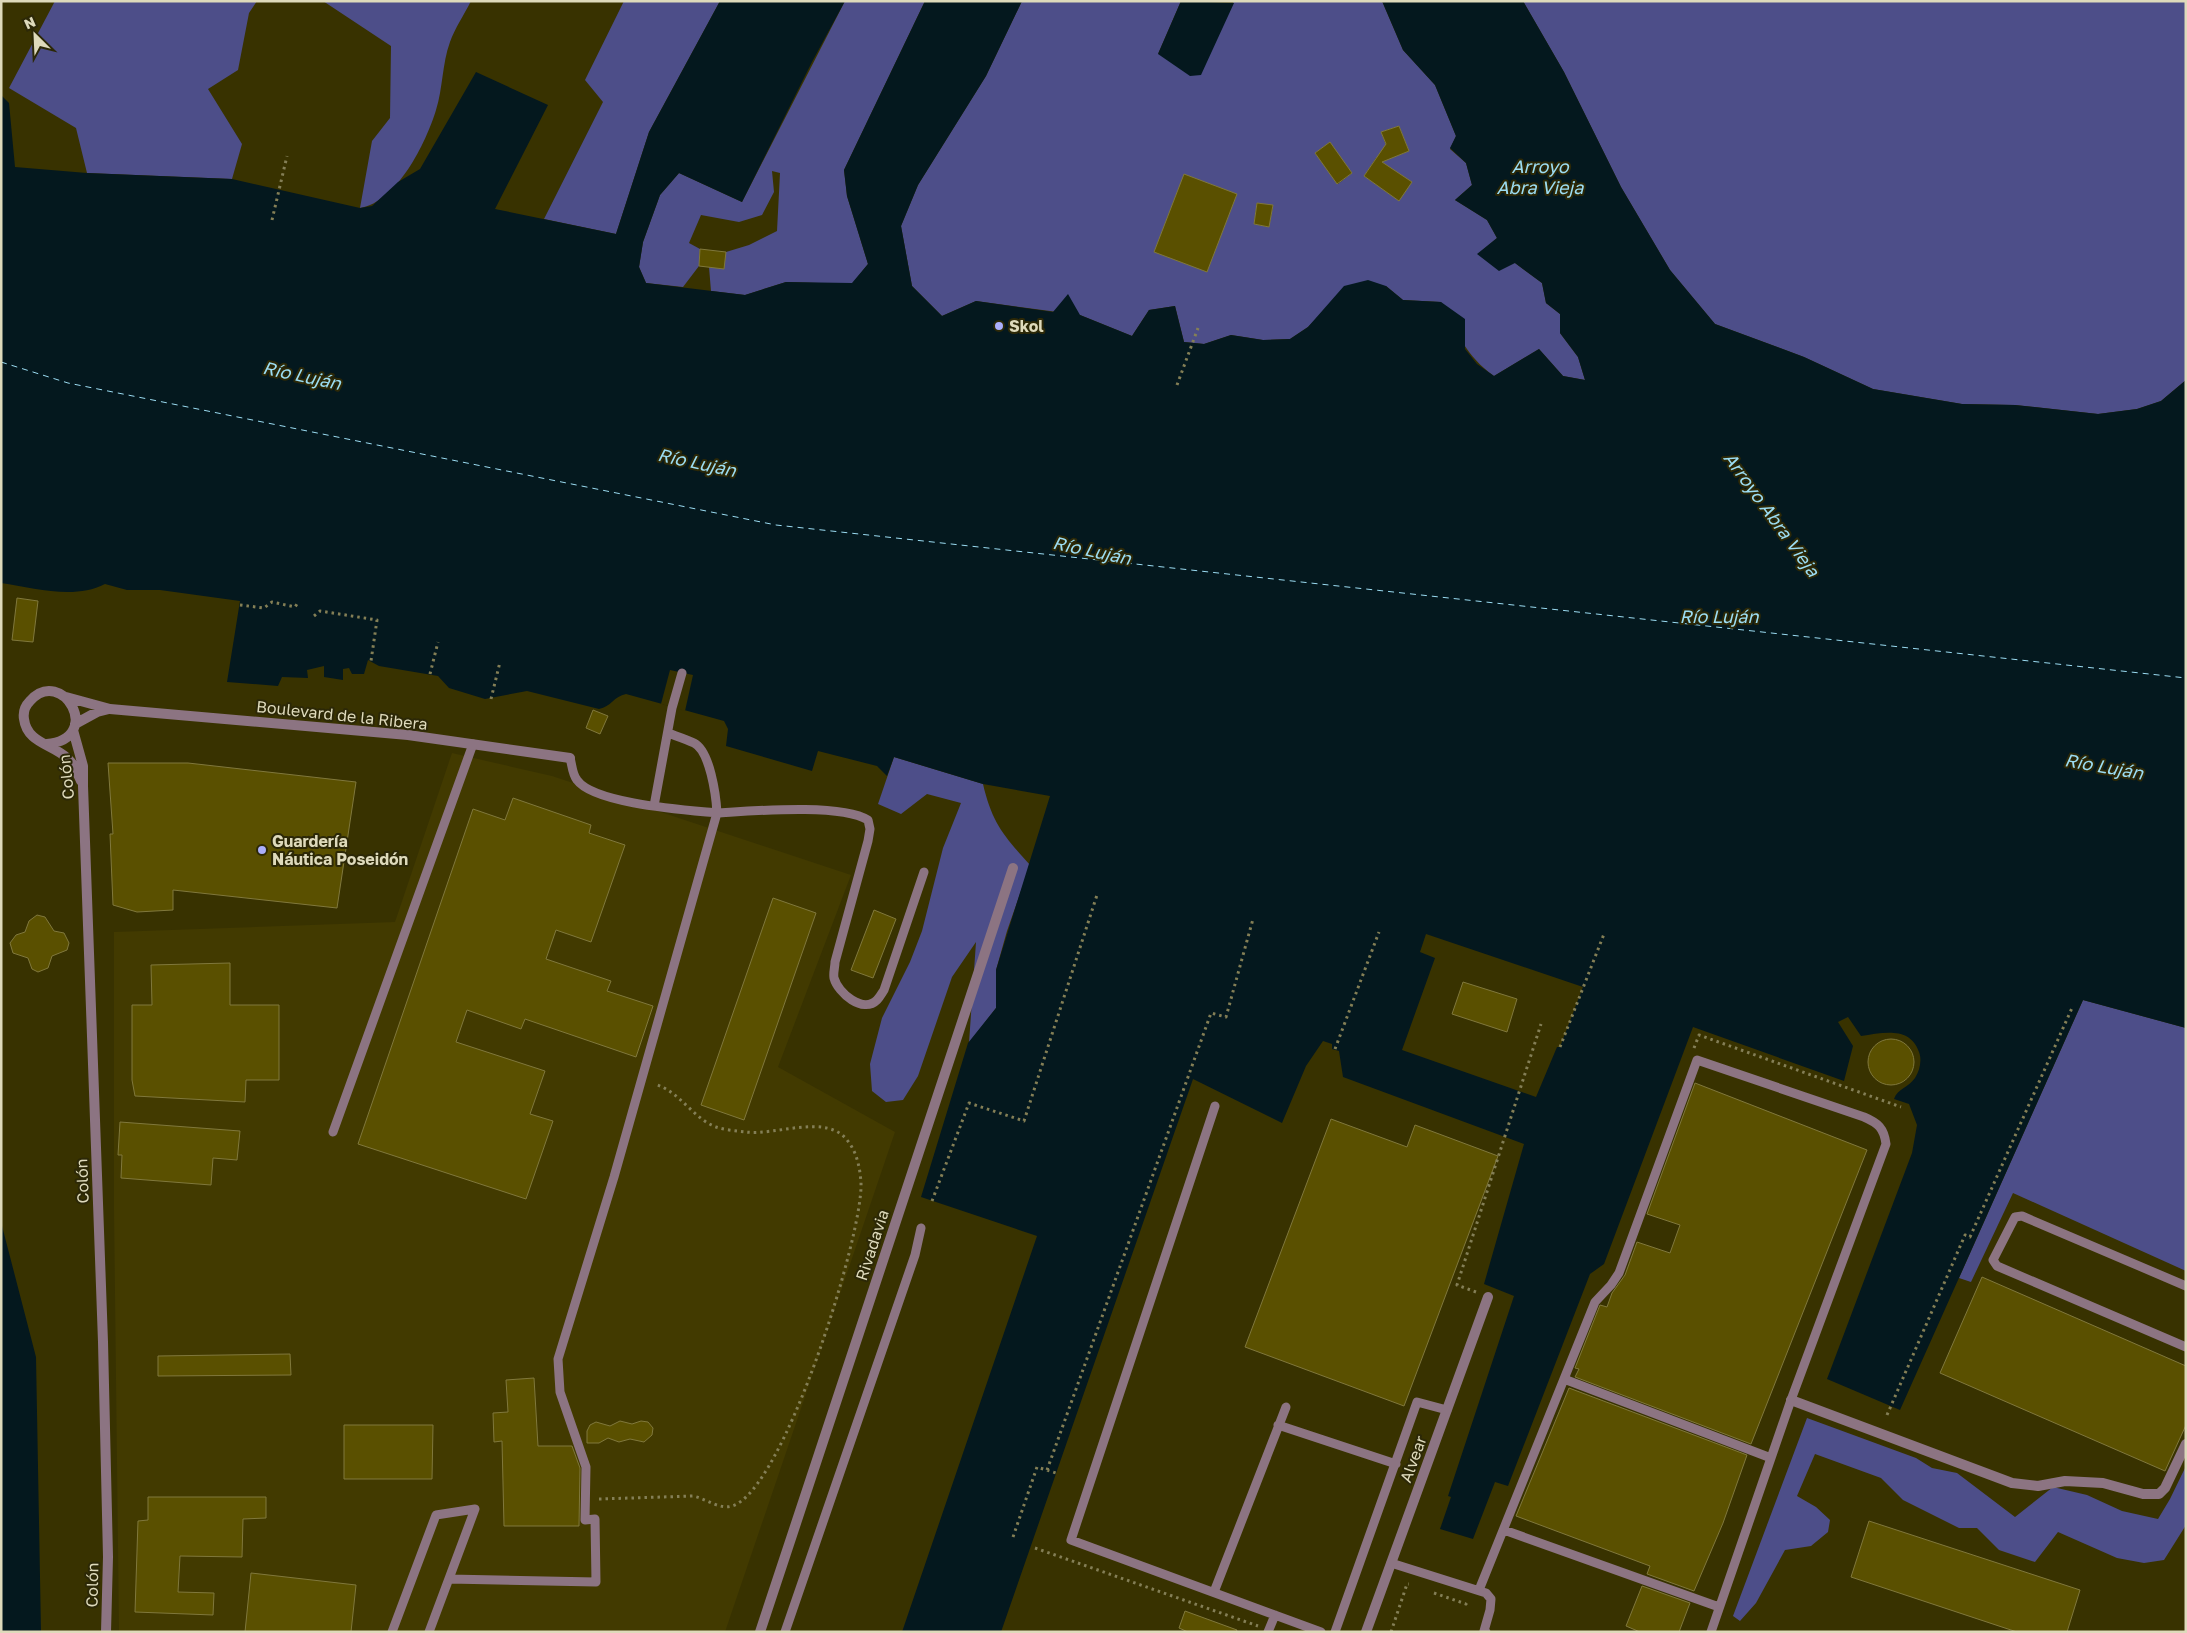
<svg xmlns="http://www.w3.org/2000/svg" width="2187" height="1633" viewBox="0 0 2187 1633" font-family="'Golos Text',sans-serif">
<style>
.built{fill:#423a00}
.green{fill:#4d4e89;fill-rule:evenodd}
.water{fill:#04181e;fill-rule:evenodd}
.pier{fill:#383200}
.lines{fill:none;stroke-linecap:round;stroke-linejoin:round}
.ferry{stroke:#9cddf3;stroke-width:1;stroke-dasharray:6 5;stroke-linecap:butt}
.building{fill:#5a5000;stroke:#80783c}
.path{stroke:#847f56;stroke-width:3;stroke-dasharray:2.5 4;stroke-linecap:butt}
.service{stroke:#8c7482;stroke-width:9}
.minor{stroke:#8c7482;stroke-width:10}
.poi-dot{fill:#abaffb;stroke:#2c2807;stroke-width:2}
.labels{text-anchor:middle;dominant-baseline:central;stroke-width:4;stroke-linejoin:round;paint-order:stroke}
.poi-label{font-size:16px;font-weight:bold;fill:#dedabb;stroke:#2c2807;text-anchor:start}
.street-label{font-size:16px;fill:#dedabb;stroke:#2c2807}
.water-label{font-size:18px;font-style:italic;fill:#9cddf3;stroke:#2c2807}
</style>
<rect width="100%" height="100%" fill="#383200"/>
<path class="built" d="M452,753L552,776L851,875L778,1067L895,1132L725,1632H119L114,1210V932L395,922Z"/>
<path class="green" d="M55,1H257L249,13L238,70L208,89L242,144L232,179L87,173L76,128L9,88Z
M323,1H471C464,15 455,28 450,42C442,64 443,88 436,110C426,143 397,202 360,208L372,141L390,118L391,46Z
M624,1H720L649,132L616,234L544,219L603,102L585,80Z
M845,1H925L844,170L847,196L868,264L852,284L786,282L745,295L711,291L709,267L726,252L749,245L777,231L780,173L772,171L774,192L762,215L739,222L701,215L689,243L700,249L699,266L683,287L646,283L639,267L643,242L660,195L679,173L742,202Z
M1022,1H1181L1158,54L1234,3L1231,1H1382L1403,50L1435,85L1456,136L1450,149L1466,163L1472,185L1455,200L1487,220L1497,238L1478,254L1515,263L1542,283L1546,303L1560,314V333L1578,357L1585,380L1563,376L1539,349L1494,376C1466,356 1457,333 1441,302L1403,300L1386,286L1326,308L1308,327L1290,339L1263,340L1231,335L1204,344L1184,342L1175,306L1149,310L1132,336L1080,315L976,301L942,316L912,286L901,226L918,185L986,76ZM1399,126L1409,151L1391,158L1381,132ZM1329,143L1352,173L1338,184L1315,153ZM1376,158L1411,182L1399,200L1364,176ZM1257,203L1273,206L1269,227L1254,224Z
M1523,1H2186V380L2161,401L2137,409L2098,414L2015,405L1962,404L1873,389L1804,357L1715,324L1670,270L1621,187L1564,72Z
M894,757L983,784C992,823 1004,836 1030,865L1007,931L996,970V1008L969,1043L976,942L952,977L918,1076L903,1100L886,1102L872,1091L870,1064L882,1018L910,962L922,931L943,848L961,803L927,794L901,814L878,804Z
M2083,1000L2186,1028V1271L2013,1193L1971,1282L1959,1278Z
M1807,1418L1916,1458L1932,1468L1957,1473L2015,1517L2053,1487L2087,1495L2122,1511L2158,1519L2170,1499L2186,1466V1525L2164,1560L2144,1563L2117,1558L2058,1532L2035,1562L1999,1550L1977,1528H1959L1903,1500L1881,1478L1815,1454L1797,1496L1816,1507L1830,1520L1828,1532L1811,1546L1785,1550L1756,1603L1740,1621L1733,1616Z"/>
<path class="water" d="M720,1H845L812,62L742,202L679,173L660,195L643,242L639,267L646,283L745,295L786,282L852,283L868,264L847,196L844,170L925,1H1022L986,76L918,185L901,226L912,286L942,316L976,301L1053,312L1068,294L1080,315L1132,336L1149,310L1175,306L1184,342L1204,344L1231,335L1263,340L1290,339L1308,327L1344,286L1368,280L1386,286L1403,300L1441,302L1465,319V349L1477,364L1494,376L1539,349L1563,376L1585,380L1578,357L1560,333V314L1546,303L1542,283L1515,263L1499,271L1477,254L1497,238L1487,220L1455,200L1472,185L1466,163L1450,148L1456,136L1435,85L1403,50L1382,1H1523L1564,72L1621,187L1670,270L1715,324L1804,357L1873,389L1962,404L2015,405L2098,414L2137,409L2161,401L2186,380V1028L2083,1000L1900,1410L1827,1379L1912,1153L1917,1125L1909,1104L1894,1099C1898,1088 1908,1088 1915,1078C1920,1070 1922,1060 1919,1052C1910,1026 1883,1033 1861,1036L1848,1017L1838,1022L1853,1046L1844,1081L1693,1027L1604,1264L1590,1274L1508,1486L1495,1482L1473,1539L1440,1529L1451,1497L1448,1496L1514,1296L1484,1284L1524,1144L1343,1077L1339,1051L1332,1049V1044L1323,1041L1306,1066L1282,1123L1193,1079L1001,1632H902L1037,1236L921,1197L968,1043L996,1008V970L1050,796L983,784L894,757L887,776L877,766L818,751L812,771L726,746L728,729L724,721L626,694C614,696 611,707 599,709L527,691L485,699L449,688L438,676L379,666L368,660L364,674H352L349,668L343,669V680L324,677V666L307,670L308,678L282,677L278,686L227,682L240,601L160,590H127L105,584C74,600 35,588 1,583V95L9,103L15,167L87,173L232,179L360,208L372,206L398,182L420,169L476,72L548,105L495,209L616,234L649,132ZM1426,934L1583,987L1560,1047H1557L1536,1097L1402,1050L1435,958L1420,952Z
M1181,1L1234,3L1201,75L1190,76L1158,54Z
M1,1222L36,1357L41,1632H1Z"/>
<path class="pier" d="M670,670L693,675L685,711L661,704Z"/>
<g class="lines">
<path class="ferry" d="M1,362L68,383L776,525L2186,678"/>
</g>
<path class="building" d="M1399,126L1409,151L1382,162L1412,182L1399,201L1364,176L1386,144L1381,132Z
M1330,142L1352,173L1337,184L1315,153Z
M1184,174L1237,194L1207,272L1154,252Z
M1257,203L1273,205L1269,227L1254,224Z
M700,249L726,252L724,269L699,266Z
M17,598L38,601L33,642L12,640Z
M593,710L608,716L600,734L586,728Z
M108,763H188L356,782L337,908L173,890V910L137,912L113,905L110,834H113Z
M513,798L591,825L589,833L625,845L591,942L556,930L546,959L611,981L607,991L653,1006L636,1057L525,1019L521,1029L467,1010L456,1042L545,1071L530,1114L553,1121L526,1199L358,1144L473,809L505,820Z
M773,898L816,913L744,1120L701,1105Z
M874,910L896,919L873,978L851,970Z
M37,915L45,917L54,931L64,933L69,943L67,950L52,956L48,968L38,972L32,969L28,958L13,953L10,943L16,935L25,932L29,921Z
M230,963V1005H279V1080H246L245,1102L135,1096L132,1080V1005H152L151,965Z
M1463,982L1517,999L1507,1032L1452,1014Z
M1868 1062a23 23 0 1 1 46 0a23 23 0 1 1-46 0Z
M1695,1083L1867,1150L1751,1444L1575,1377L1579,1369L1575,1368L1600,1305L1607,1307L1612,1293L1625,1275L1637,1242L1670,1253L1680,1225L1647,1214Z
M1331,1119L1407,1147L1415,1125L1498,1156L1404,1406L1245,1347Z
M120,1122L240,1131L237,1160L213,1158L211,1185L121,1178L122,1155H118Z
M1982,1277L2186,1366V1425L2165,1471L1940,1373Z
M290,1354L291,1375L158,1376V1356Z
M534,1378L538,1446H572L580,1468L579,1526H504L502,1441L494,1442L493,1413L508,1412L506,1380Z
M1569,1388L1747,1455L1723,1523L1694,1591L1647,1574L1650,1566L1516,1516Z
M620,1421L632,1424L641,1421L648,1422L653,1428L652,1435L644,1442L630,1439L619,1442L608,1438L599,1443H587V1431L590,1425L596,1422L610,1426Z
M344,1425H433L432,1479H344Z
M148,1497H266V1518L243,1519L242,1557L180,1556L178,1592L214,1593L213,1615L135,1612L138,1521L148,1520Z
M1869,1521L2080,1590L2067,1632H2017L1851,1577Z
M251,1573L356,1585L351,1632H245Z
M1642,1586L1690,1603L1679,1632H1640L1626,1626Z
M1185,1611L1237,1630L1236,1632H1188L1179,1628Z"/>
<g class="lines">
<path class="path" d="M272,220L287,156
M1177,385L1198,328
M240,605L264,608L272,602L295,607L299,601
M314,616L320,611L377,620L371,661
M430,674L438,642
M491,699L500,662
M1560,1047L1604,934
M1694,1048L1699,1035L1901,1107
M1335,1049L1379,932
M932,1201L969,1103L1024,1121L1097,895
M1476,1292L1457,1285L1541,1024
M1887,1415L1965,1235L1970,1237L2072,1008
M1047,1470L1211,1013L1226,1017L1253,919
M599,1499L693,1496C707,1499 720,1510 732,1506C783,1492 863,1236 861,1183C860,1168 857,1152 847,1140C826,1113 775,1136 746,1132C736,1131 725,1130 716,1127C692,1118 680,1091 654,1084
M1013,1537L1037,1467L1056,1473
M1035,1548L1258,1626
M1434,1593L1466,1604L1468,1600
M1391,1632L1407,1584H1409"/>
<path class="service" d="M570,758C572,764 572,774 577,780C594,804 687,810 717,813C716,795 710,751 694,743C686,739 676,736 668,733
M654,806L672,708L682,673
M1215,1106L1071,1540L1321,1632
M333,1132L473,744
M2186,1286L2022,1216L2015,1217L1993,1260L1997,1266L2186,1347
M1564,1379L1771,1458
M1278,1425L1396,1464
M1504,1530L1719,1607
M1391,1563L1486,1593L1491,1599L1490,1610L1484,1631L1486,1632
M449,1579L596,1582L595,1519L585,1520L586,1467L560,1392L558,1359L614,1177L717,813C752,811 841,803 868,820L870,829L868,841L835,962C835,967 833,973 834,978C838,993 863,1014 877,1000C880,997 882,993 884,990L924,872
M1479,1590L1595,1302L1611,1285L1619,1273L1697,1060L1864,1117C1878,1123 1884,1128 1886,1144L1791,1400L1711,1632
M1214,1592L1286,1407
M392,1632L436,1515L475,1509L429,1632
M785,1632L915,1255L921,1228
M1268,1632L1275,1615
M1335,1632L1417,1402L1447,1410"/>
<path class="minor" d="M66,697L110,709L408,735L570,758
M75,724L97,712L109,709
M73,730L83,766V786L103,1342L108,1557L106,1632
M47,744C105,738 62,665 30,701C25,706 23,713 24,719C27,743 52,744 67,758C74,764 77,772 81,781
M1791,1400L2012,1483L2038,1486L2065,1481L2103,1483L2143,1494H2159L2165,1488L2186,1444
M760,1632L1013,868
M1366,1632L1488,1297"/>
</g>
<g class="poi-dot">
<circle cx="999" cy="326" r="5"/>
<circle cx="262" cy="850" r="5"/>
</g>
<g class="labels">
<g class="poi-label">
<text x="1009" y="326">Skol</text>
<text x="272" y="841">Guardería<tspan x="272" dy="18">Náutica Poseidón</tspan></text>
</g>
<g class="street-label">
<text transform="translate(342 715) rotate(6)">Boulevard de la Ribera</text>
<text transform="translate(66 777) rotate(-96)">Colón</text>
<text transform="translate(82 1181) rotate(-92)">Colón</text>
<text transform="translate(872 1245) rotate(-72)">Rivadavia</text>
<text transform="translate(1413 1459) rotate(-70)">Alvear</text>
<text transform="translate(92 1585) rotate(-89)">Colón</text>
</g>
<g class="water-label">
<text x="1540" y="166">Arroyo<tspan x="1540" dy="21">Abra Vieja</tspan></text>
<text transform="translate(302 375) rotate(12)">Río Luján</text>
<text transform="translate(697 462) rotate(12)">Río Luján</text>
<text transform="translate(1772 514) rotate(54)">Arroyo Abra Vieja</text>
<text transform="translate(1092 550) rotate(12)">Río Luján</text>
<text x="1719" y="616">Río Luján</text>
<text transform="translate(2104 766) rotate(10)">Río Luján</text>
</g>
</g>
<rect width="2187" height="1633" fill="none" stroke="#dedabb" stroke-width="5"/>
<g transform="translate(35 35) rotate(336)" stroke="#2c2807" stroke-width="4" paint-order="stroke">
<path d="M0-4L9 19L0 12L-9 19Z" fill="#dedabb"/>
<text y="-8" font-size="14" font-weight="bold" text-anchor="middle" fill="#dedabb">N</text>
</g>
</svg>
